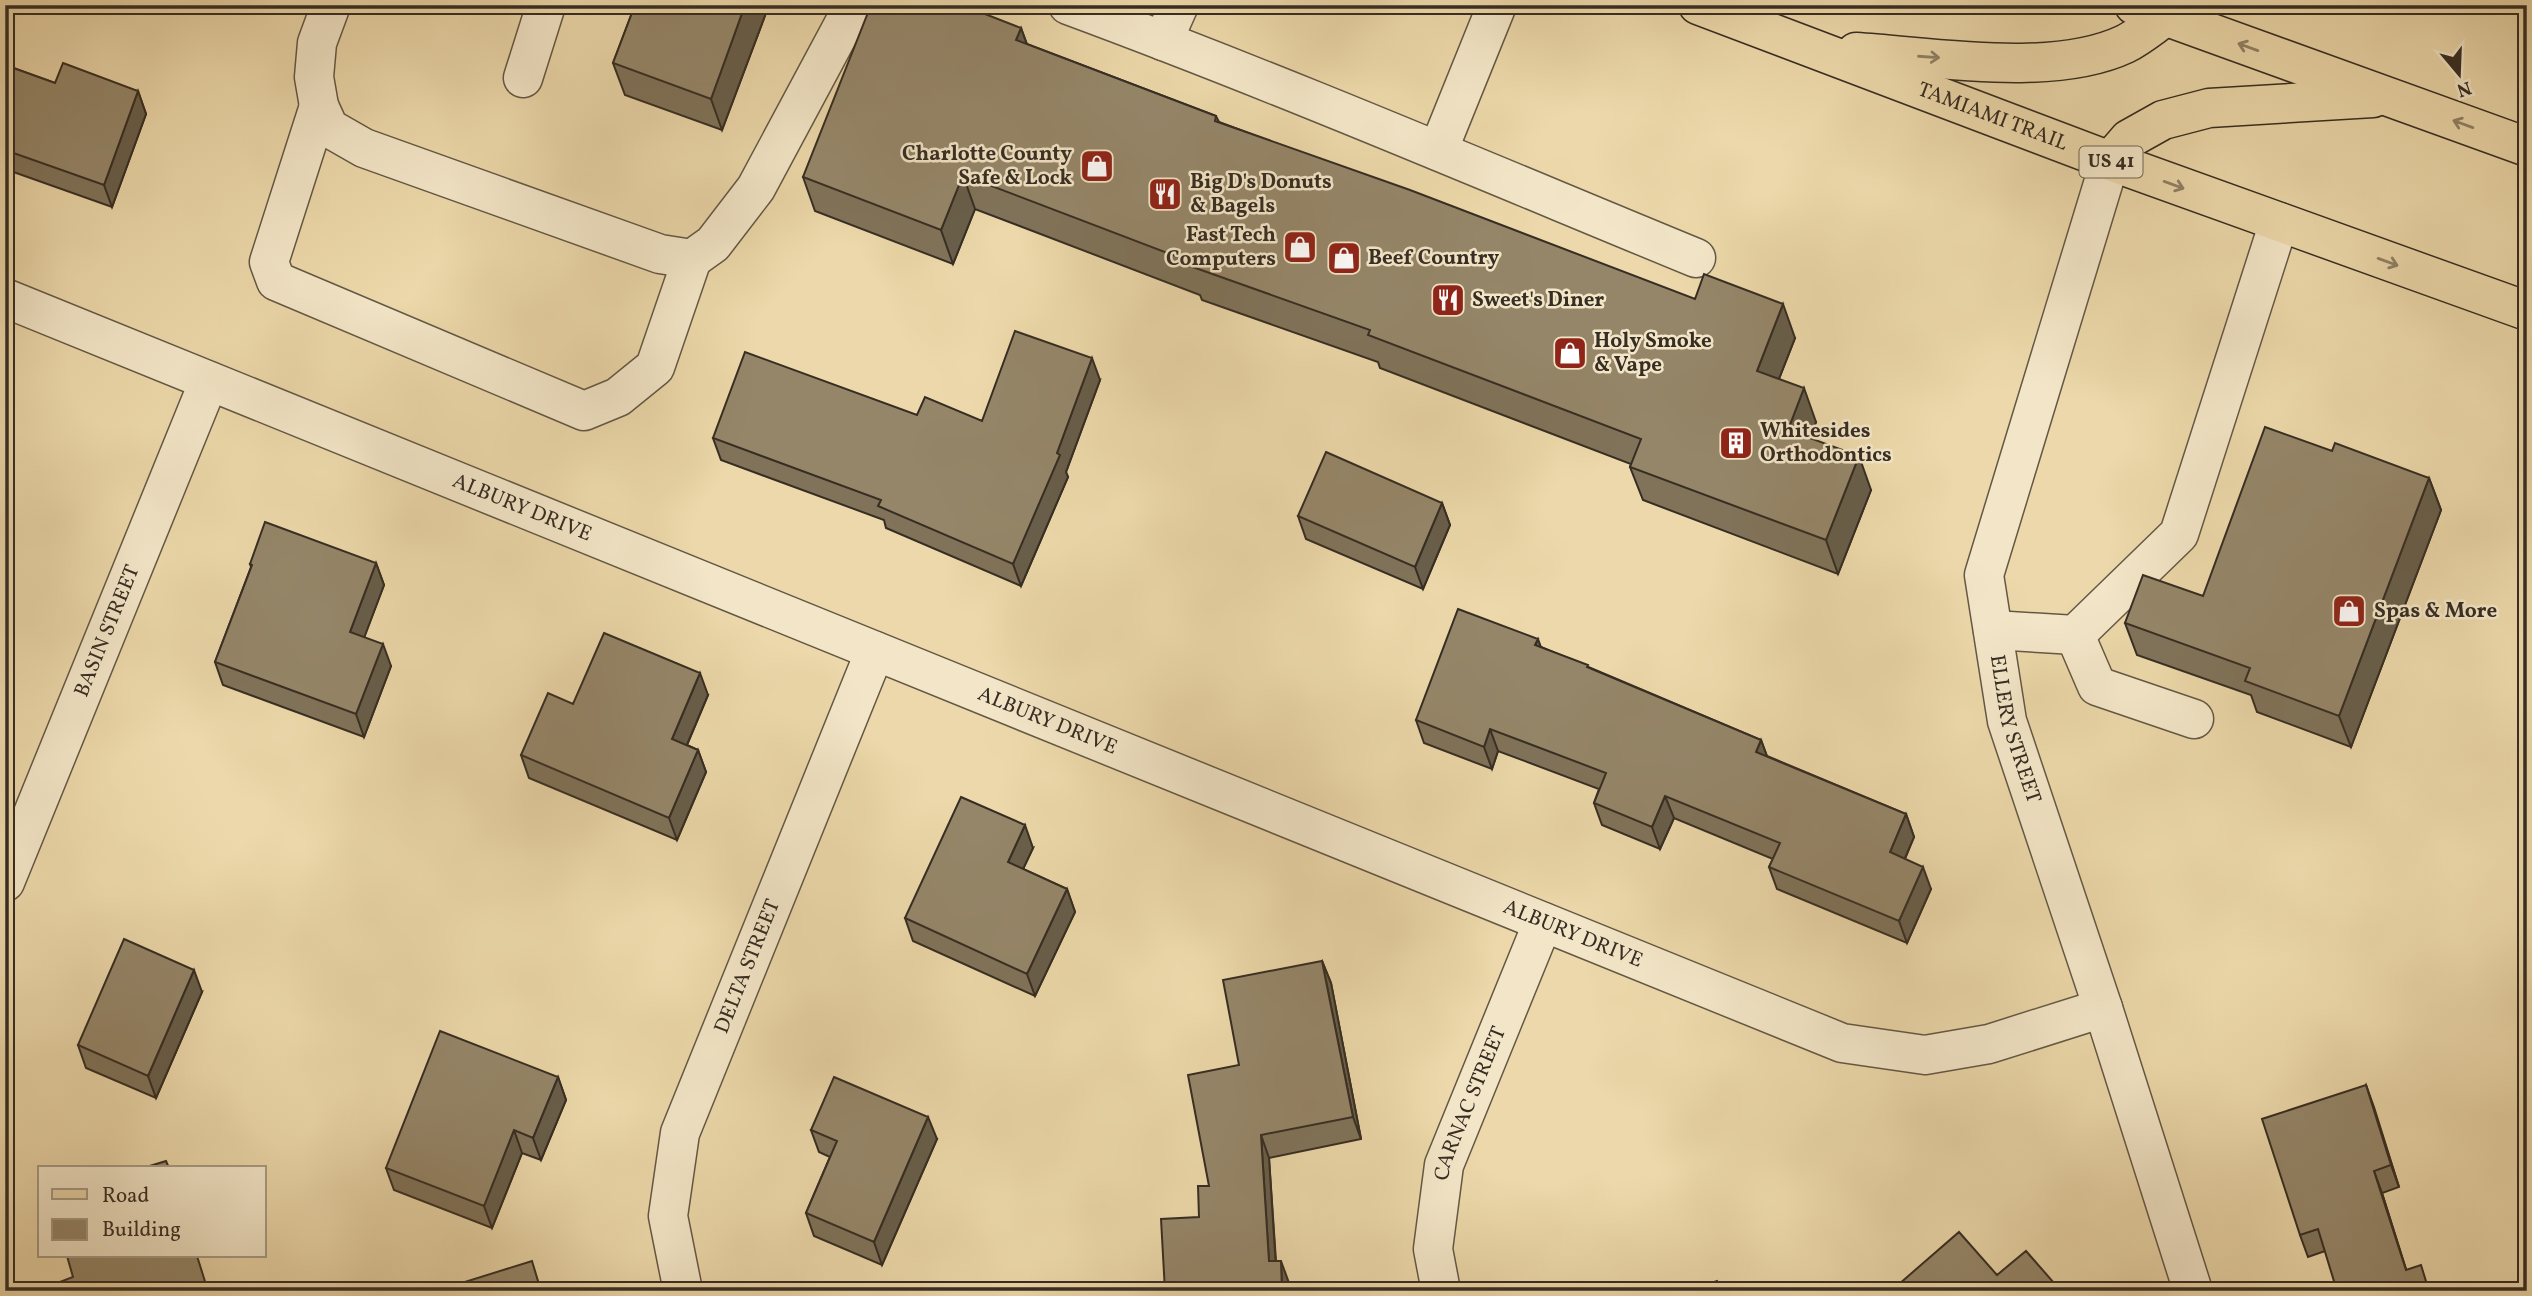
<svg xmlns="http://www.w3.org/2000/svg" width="2532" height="1296" viewBox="0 0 2532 1296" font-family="Vollkorn,serif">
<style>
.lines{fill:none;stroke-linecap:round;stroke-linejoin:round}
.minor-casing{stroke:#645845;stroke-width:41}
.major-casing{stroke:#362d23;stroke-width:41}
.minor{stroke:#f3e6c8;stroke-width:38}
.major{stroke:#ecd8aa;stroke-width:38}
.wall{fill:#80735a;stroke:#362d23;stroke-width:2}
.shaded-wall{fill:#685e4a;stroke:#362d23;stroke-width:2}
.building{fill:#958669;stroke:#362d23;stroke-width:2}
.oneway{stroke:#918266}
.labels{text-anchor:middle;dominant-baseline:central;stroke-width:5;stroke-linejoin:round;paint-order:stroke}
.shield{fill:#f3e6c8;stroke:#6f6454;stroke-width:2}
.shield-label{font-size:19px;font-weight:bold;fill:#362d23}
.street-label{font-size:21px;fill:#362d23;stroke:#f3e6c8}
.poi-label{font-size:21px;font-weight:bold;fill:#362d23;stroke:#f3e6c8;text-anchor:start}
</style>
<rect width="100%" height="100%" fill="#ecd8aa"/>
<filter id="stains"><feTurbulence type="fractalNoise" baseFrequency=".00286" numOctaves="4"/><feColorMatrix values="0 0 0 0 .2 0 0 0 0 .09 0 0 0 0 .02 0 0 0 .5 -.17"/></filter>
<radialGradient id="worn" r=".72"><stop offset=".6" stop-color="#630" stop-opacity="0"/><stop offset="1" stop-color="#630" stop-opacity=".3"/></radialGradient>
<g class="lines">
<g class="minor-casing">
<g id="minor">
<path d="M331,5L317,43L314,77L319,106L329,128L364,148L660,254L692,259L713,244L756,188L854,5"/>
<path d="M1068,5C1279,83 1487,172 1696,258"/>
<path d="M1163,41L1179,5"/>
<path d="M523,78L546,5"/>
<path d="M319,106L269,262L276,281L584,411L618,397L655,367L692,259"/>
<path d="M1438,151L1497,5"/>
<path id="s1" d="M2110,161L1984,575L2007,721L2103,1008L2193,1291"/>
<path id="s2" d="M5,298L1842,1043L1925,1055L1989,1044L2103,1008"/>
<path d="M1993,630L2075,635L2179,534L2279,222"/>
<path d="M2075,635L2097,686L2194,719"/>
<path id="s3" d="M5,882L209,381"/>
<path id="s4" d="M683,1291L668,1216L680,1133L875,651"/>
<path id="s5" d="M1441,1291L1433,1249L1444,1165L1543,922"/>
</g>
</g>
<g class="major-casing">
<g id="major">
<path id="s6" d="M1698,5L2110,161L2527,311"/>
<path d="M2134,5L2527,147"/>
<path d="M1856,52C1934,57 2053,78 2125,44C2139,37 2152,26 2165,17"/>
<path d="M2110,161L2129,139L2163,120L2209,108L2373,98"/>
</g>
</g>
<use href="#minor" class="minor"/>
<use href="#major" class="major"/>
</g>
<path class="wall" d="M635,5H769L722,130L625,95L613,63Z
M1021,28L1027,44L1216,116L1219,122L1795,338L1779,379L1816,422L1810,438L1871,490L1838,574L1643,500L1630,467L1631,464L1380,368L1378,362L1202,300L1200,295L975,209L953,264L815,211L803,177Z
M5,65L55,83L138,91L146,114L112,207L5,169Z
M1100,380L1066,472L1068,477L1021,586L886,528L884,520L721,460L713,438L917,415L982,421Z
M2332,451L2429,478L2441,510L2351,747L2257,712L2251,695L2137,655L2125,623L2203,596Z
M1442,503L1450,525L1423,589L1306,539L1298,516Z
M376,563L384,585L364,637L391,666L364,737L223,685L215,662L251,567L250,564Z
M1541,647L1761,740L1767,756L1906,814L1914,837L1905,859L1931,889L1907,943L1777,889L1769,867L1773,859L1674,818L1660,849L1602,825L1594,803L1599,789L1498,751L1492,769L1424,743L1416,720Z
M708,695L687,745L698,750L706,772L677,840L529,778L521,755L573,704Z
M1033,848L1023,869L1067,889L1075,912L1035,996L913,941L905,918Z
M1322,961L1331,983L1361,1139L1269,1158L1276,1261L1289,1283V1291H1165L1199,1217L1209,1186L1239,1065Z
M202,992L156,1098L86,1068L78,1045Z
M558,1077L566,1100L541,1160L522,1153L492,1228L394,1190L386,1168Z
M2366,1085L2399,1187L2382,1193L2406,1270L2430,1291L2325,1251L2308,1257L2300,1235Z
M811,1130L937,1139L882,1265L814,1236L806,1213L830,1157L819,1152Z"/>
<path class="shaded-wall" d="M745,5H769L722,130L711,99Z
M1021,28L1033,62L1016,40Z
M138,91L146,114L112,207L104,185Z
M963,175L975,209L953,264L941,230Z
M1783,304L1795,338L1769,404L1757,371Z
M1092,358L1100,380L1066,472L1068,477L1021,586L1013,564L1057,453Z
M1804,388L1816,422L1800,464L1788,430Z
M1859,456L1871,490L1838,574L1826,540Z
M2429,478L2441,510L2351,747L2339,716Z
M1442,503L1450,525L1423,589L1415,567Z
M376,563L384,585L358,654L350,632Z
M1538,639L1546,661L1535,645Z
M383,644L391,666L364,737L356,714Z
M700,673L708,695L680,761L672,739Z
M1490,729L1498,751L1492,769L1484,747Z
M1761,740L1769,762L1756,752Z
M698,750L706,772L677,840L669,818Z
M1665,796L1674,818L1660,849L1652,827Z
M1906,814L1914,837L1898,874L1890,852Z
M1025,825L1033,848L1016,884L1008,862Z
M1923,867L1931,889L1907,943L1899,921Z
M1067,889L1075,912L1035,996L1027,974Z
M1322,961L1331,983L1361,1139L1353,1117Z
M194,970L202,992L156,1098L148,1076Z
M558,1077L566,1100L541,1160L533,1138Z
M2366,1085L2374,1107L2399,1187L2391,1165Z
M928,1117L937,1139L882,1265L874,1242Z
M514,1130L522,1153L492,1228L484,1206Z
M1261,1135L1269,1158L1277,1284L1269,1261Z
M2374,1171L2382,1193L2413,1291L2406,1270Z
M1281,1261L1289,1283V1291H1282Z"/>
<path class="building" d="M635,5H745L711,99L613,63Z
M871,5H962L1021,28L1016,40L1216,116L1215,121L1410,190L1695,299L1704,274L1783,304L1757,371L1804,388L1788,430L1859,456L1826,540L1630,467L1641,439L1368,335L1370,330L1190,266L1191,262L963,175L941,230L803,177Z
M63,63L138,91L104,185L5,150V65L55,83Z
M1015,331L1092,358L1057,453L1060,455L1013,564L878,506L881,500L713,438L745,352L917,415L925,397L982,421Z
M2265,427L2332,451L2335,443L2429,478L2339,716L2245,681L2250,668L2125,623L2143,575L2203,596Z
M1326,452L1442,503L1415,567L1298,516Z
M265,522L376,563L350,632L383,644L356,714L215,662L252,565L250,564Z
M1458,609L1538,639L1535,645L1588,665L1587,667L1761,740L1756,752L1906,814L1890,852L1923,867L1899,921L1769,867L1780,843L1665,796L1652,827L1594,803L1606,773L1490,729L1484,747L1416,720Z
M604,633L700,673L672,739L698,750L669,818L521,755L548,693L573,704Z
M961,797L1025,825L1008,862L1067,889L1027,974L905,918Z
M124,939L194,970L148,1076L78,1045Z
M1322,961L1353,1117L1261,1135L1269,1261H1281L1282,1291H1165L1161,1219L1199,1217L1198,1186H1209L1188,1075L1239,1065L1223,980Z
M440,1031L558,1077L533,1138L514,1130L484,1206L386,1168Z
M834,1077L928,1117L874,1242L806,1213L837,1141L811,1130Z
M2366,1085L2391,1165L2374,1171L2406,1270L2421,1265L2429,1291H2337L2318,1229L2300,1235L2262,1119Z
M166,1161L169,1168H143Z
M1959,1232L1997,1275L2026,1251L2061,1291H1891Z
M67,1256H197L208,1291H60L57,1283L73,1277Z
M532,1261L541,1291H436Z
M1717,1281L1720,1291H1686Z"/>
<defs><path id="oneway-shaft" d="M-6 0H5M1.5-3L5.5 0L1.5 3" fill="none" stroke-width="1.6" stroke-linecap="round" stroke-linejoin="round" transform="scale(1.75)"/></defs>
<g class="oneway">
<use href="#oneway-shaft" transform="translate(2248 47) rotate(-160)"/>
<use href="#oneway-shaft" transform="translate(1929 57) rotate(4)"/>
<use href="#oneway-shaft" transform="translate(2463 124) rotate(-160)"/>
<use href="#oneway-shaft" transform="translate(2174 185) rotate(20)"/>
<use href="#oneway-shaft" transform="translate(2388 262) rotate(20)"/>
</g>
<defs>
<g id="shop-square" transform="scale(1.75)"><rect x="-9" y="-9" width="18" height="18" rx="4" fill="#8f2418" stroke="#f3e6c8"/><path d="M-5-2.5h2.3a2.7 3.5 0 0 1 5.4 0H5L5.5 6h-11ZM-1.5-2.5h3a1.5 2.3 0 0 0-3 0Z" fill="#fff"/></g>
<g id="restaurant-square" transform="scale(1.75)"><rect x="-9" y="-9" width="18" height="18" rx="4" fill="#8f2418" stroke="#f3e6c8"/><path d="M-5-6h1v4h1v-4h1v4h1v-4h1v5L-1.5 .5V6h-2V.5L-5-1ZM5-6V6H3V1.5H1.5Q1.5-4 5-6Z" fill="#fff"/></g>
<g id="building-square" transform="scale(1.75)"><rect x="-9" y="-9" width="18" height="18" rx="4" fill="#8f2418" stroke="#f3e6c8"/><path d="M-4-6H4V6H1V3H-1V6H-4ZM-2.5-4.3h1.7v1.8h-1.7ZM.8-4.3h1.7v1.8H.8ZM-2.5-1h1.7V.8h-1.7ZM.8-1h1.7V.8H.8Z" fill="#fff"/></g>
</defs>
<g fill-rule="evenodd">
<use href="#shop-square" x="1097" y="166"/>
<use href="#restaurant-square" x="1165" y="194"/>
<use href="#shop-square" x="1300" y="247"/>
<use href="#shop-square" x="1344" y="258"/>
<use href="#restaurant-square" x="1448" y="300"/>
<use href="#shop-square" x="1570" y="353"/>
<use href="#building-square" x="1736" y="443"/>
<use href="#shop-square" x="2349" y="611"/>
</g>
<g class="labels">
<rect class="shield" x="2079.5" y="146.5" width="63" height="31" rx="5"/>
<g class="shield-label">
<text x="2111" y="162">US 41</text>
</g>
<g class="street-label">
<text stroke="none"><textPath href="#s6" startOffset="315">TAMIAMI TRAIL</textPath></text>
<text stroke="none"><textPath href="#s2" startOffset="558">ALBURY DRIVE</textPath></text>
<text stroke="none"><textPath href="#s3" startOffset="271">BASIN STREET</textPath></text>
<text stroke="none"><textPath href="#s2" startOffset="1125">ALBURY DRIVE</textPath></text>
<text stroke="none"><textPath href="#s1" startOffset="590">ELLERY STREET</textPath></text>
<text stroke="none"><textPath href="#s2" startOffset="1692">ALBURY DRIVE</textPath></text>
<text stroke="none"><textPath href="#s4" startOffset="340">DELTA STREET</textPath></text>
<text stroke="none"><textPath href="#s5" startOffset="194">CARNAC STREET</textPath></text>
</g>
<g class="poi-label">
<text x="1072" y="154" text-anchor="end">Charlotte County<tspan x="1072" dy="24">Safe &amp; Lock</tspan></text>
<text x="1190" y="182">Big D's Donuts<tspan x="1190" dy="24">&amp; Bagels</tspan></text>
<text x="1276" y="235" text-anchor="end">Fast Tech<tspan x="1276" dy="24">Computers</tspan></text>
<text x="1368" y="258">Beef Country</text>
<text x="1472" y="300">Sweet's Diner</text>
<text x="1594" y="341">Holy Smoke<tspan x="1594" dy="24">&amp; Vape</tspan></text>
<text x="1760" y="431">Whitesides<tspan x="1760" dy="24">Orthodontics</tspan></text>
<text x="2374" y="611">Spas &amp; More</text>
</g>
</g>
<rect width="2532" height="1296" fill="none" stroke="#ecd8aa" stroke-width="28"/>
<rect x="7" y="7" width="2518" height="1282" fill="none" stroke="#362d23" stroke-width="3.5"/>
<rect x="14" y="14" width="2504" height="1268" fill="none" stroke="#362d23" stroke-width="2"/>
<rect x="38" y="1166" width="228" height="91" fill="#f3e6c8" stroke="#a79c86" stroke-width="2"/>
<rect x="52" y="1189" width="35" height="10" fill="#ecd8aa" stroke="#a79c86" stroke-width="2"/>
<text x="102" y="1202" font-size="21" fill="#362d23">Road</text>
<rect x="52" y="1219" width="35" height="21" fill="#958669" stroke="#a79c86" stroke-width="2"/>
<text x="102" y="1236" font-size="21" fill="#362d23">Building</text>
<g transform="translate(2459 74) rotate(161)" stroke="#f3e6c8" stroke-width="5" paint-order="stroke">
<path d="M0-5L12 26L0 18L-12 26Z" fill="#362d23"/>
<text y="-10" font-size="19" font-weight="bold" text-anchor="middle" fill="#362d23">N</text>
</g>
<rect width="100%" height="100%" filter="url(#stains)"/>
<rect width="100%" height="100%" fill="url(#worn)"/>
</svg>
